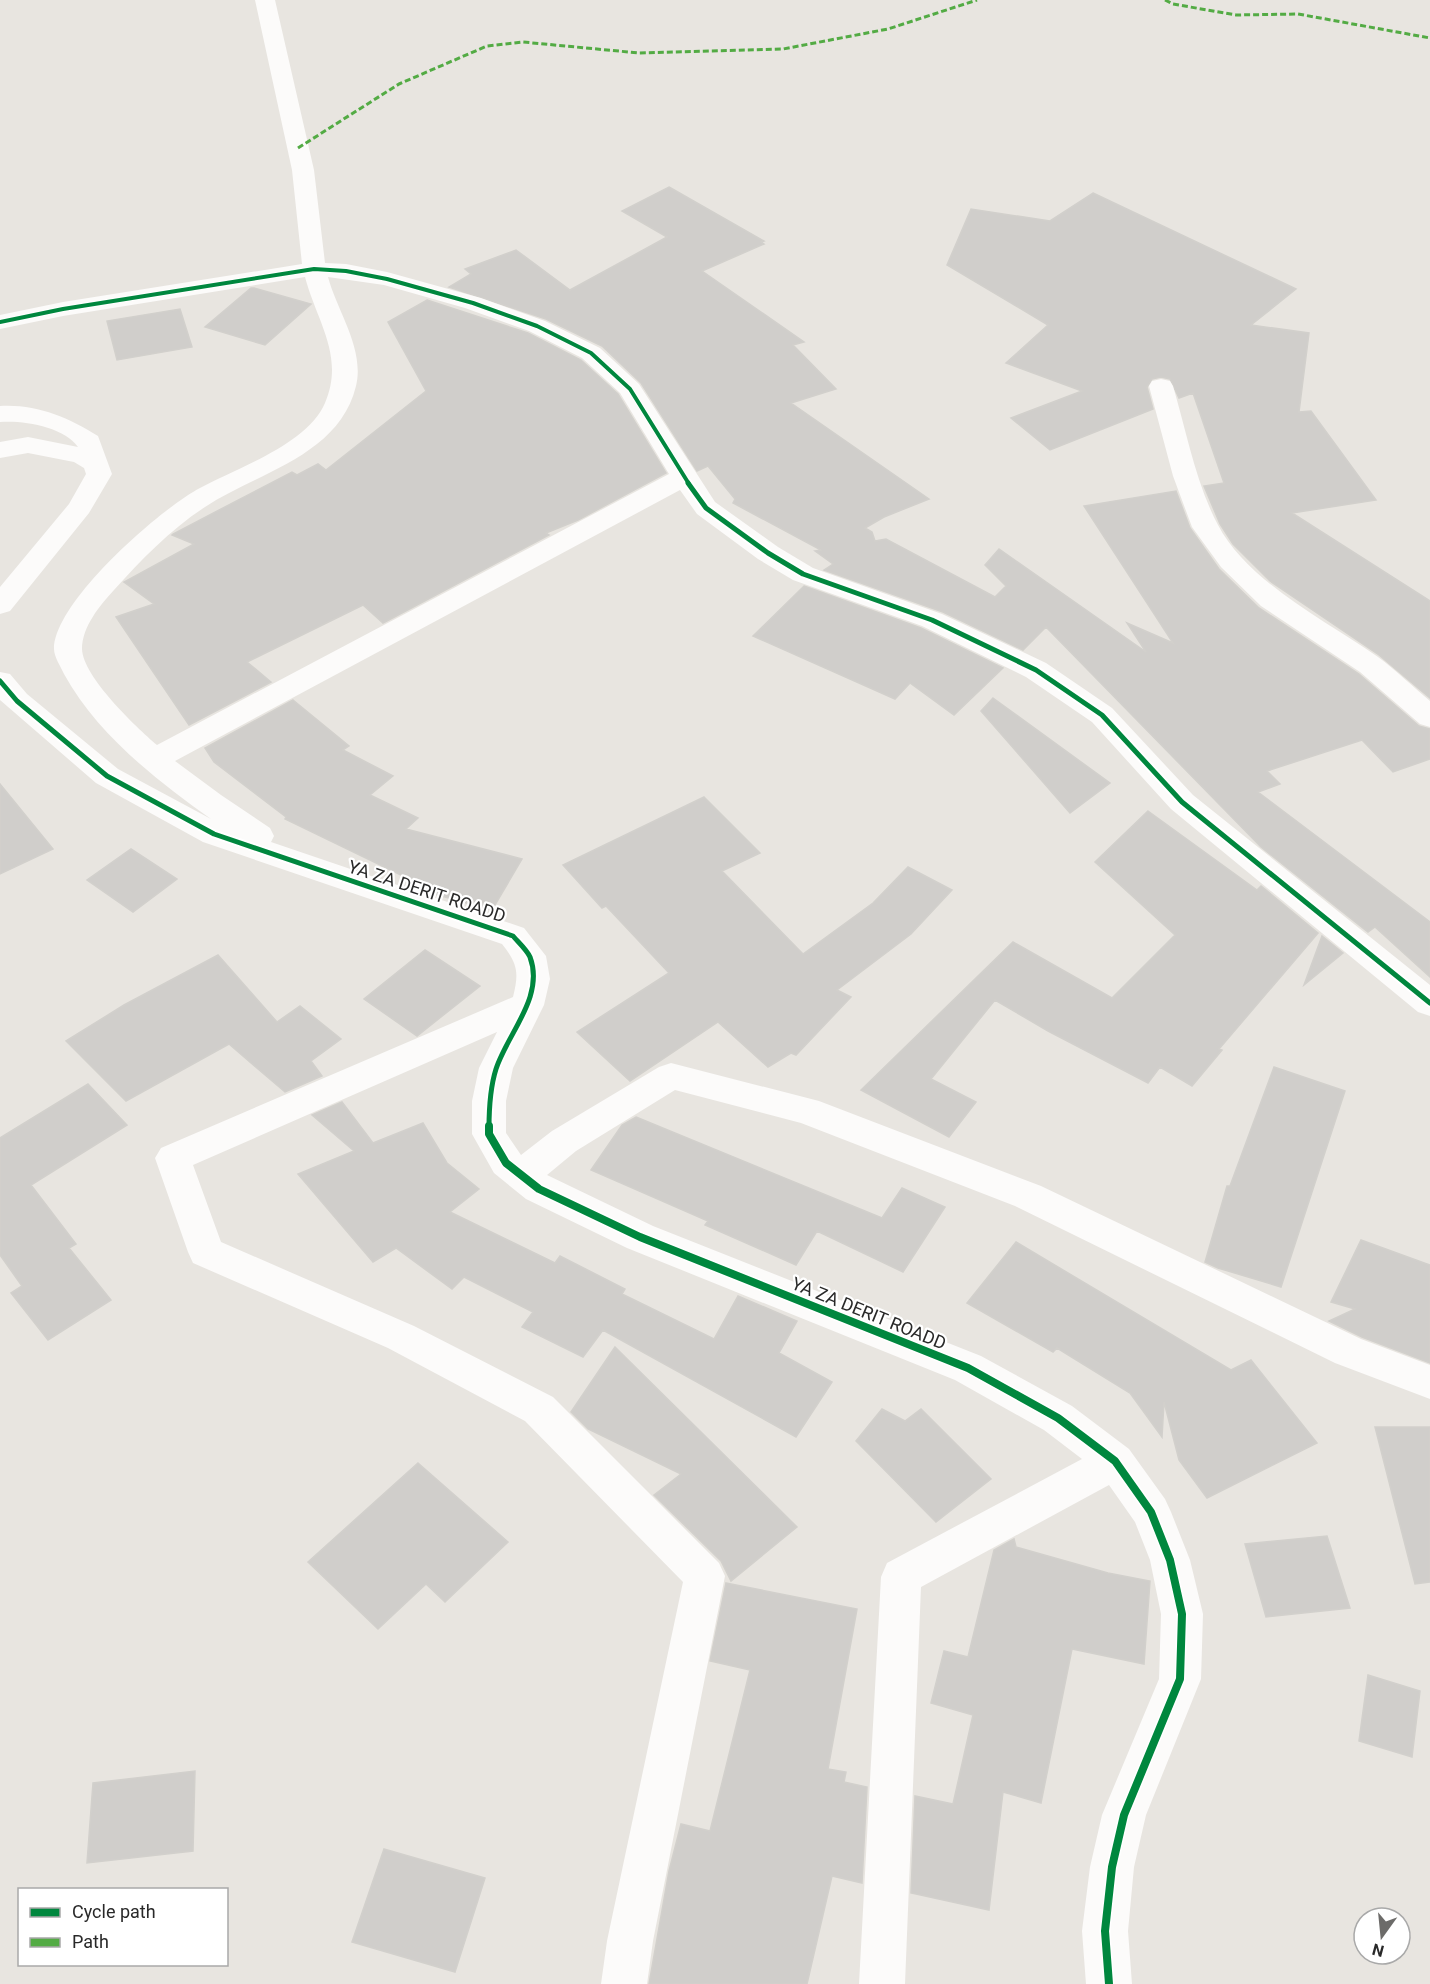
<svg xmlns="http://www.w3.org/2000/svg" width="1430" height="1984" viewBox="0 0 1430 1984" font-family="Roboto,sans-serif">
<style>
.building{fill:#d0cecb;stroke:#d2d0cc;stroke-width:1.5}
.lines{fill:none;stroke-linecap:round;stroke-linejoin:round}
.street{fill:#fcfbfa;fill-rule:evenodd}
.quiet{stroke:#53ab44;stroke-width:3;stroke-dasharray:6 3;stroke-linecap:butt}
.cycleway-far2-casing{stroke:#fff;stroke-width:6}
.cycleway-far1-casing{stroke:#fff;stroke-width:9}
.cycleway-casing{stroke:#fff;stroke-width:11}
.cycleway-far2{stroke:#00873e;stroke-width:4}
.cycleway-far1{stroke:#00873e;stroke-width:5}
.cycleway{stroke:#00873e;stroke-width:8}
.labels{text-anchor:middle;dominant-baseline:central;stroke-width:4.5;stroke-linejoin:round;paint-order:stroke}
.street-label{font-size:18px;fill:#292929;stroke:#fff}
</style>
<rect width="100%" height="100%" fill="#e8e5e0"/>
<path class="building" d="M669,187L764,241L761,242L764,244L702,271L804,342L793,345L836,389L791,403L929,499L884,517L865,528L872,532L875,541L886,539L995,597L1006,586L985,565L999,549L1146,652L1127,623L1173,643L1084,506L1176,491L1190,528L1219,569L1259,608L1359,674L1419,726L1430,729V759L1393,772L1362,740L1267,771L1280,784L1258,792L1430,922V977L1375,927L1368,932L1261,847L1046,627L1023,650L943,612L824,570L833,564L815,551L821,550L733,503L735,499L708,466L697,471L641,383L602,346L546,319L449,287L471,274L465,269L516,250L570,290L667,237L622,211Z
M1093,193L1296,289L1251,325L1309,333L1299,412L1311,411L1376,500L1292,513L1430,601V698L1379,655L1270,581L1233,544L1220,524L1204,486L1224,483L1193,393L1179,398L1170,379L1161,377L1152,379L1147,387L1153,409L1050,450L1011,418L1082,391L1006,363L1048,325L947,265L971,209L1050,221Z
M251,288H254L311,304L265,345L205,327Z
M427,300L528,333L581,360L618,394L666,473L578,520L546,533L549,535L383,623L363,605L247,662L271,682L189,725L116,617L154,604L124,582L194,544L172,535L173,534L292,472L297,475L318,464L326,470L426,391L388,322Z
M180,309L192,347L117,360L107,321Z
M804,586L921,628L1003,668L954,715L910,683L895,699L753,636Z
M993,698L1110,783L1070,813L981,711Z
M293,700L349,746L343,750L393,776L370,795L418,818L406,829L522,859L492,910L434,894V891L285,819L286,817L214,762L205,748Z
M0,784L53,849L0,874Z
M704,797L760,853L722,871L803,954L873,903L908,867L952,890L911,934L837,990L851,997L796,1055L791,1053L768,1067L718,1022L630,1081L577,1032L669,973L606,906L602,908L563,865Z
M1148,811L1257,890L1261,886L1318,933L1219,1049L1222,1050L1192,1086L1160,1067L1148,1083L1048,1031L995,1000L931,1079L976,1102L949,1137L861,1090L1013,942L1112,998L1175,935L1095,862Z
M131,849L177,879L133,912L87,880Z
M1322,936L1343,953L1304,985Z
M425,950L480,986L417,1036L364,999Z
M218,955L277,1022L300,1006L341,1039L311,1061L322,1076L285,1092L229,1044L126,1101L66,1041L124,1005Z
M1274,1067L1345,1091L1281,1287L1218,1268L1205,1262L1227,1186H1230Z
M88,1084L127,1125L31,1185L76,1244L69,1248L111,1300L48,1340L11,1293L22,1286L0,1255V1138Z
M342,1102L373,1143L423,1123L447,1163L479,1189L450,1212L555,1263L560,1256L625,1289L622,1294L714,1339L738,1296L797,1321L779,1353L832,1382L796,1437L603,1330L583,1357L522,1327L533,1312L464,1277L452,1289L396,1248L373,1262L298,1174L354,1151L312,1115Z
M636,1117L882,1218L902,1188L945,1207L903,1272L817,1231L796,1265L705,1225L708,1221L591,1170L622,1125Z
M1361,1240L1430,1265V1363L1362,1337L1329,1321L1355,1309L1331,1302Z
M1016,1242L1231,1370L1251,1360L1317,1443L1207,1498L1179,1460L1164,1402L1162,1437L1130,1393L1057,1348L1053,1352L967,1303Z
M615,1347L797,1527L731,1581L721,1561L654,1495L681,1474L588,1429L571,1412Z
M882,1409L905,1421L921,1409L991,1479L936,1522L856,1441Z
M1375,1427H1430V1582L1415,1584Z
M418,1463L508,1542L445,1602L426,1584L378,1629L308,1562Z
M1327,1536L1350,1608L1266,1617L1245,1544Z
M1014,1539L1016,1547L1108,1573L1150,1581L1144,1664L1072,1649L1041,1803L1003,1792L989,1910L911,1893L915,1796L953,1804L973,1715L931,1703L944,1651L968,1657L994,1550Z
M726,1583L857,1609L828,1769L846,1772L844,1782L867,1787L862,1883L832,1876L807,1984H649L669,1871L681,1824L710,1831L750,1670L710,1661Z
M1368,1675L1420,1691L1412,1757L1359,1741Z
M195,1771L193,1851L87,1863L93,1783Z
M384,1849L485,1878L455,1972L352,1942Z"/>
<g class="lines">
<path class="street" d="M255,0H275L314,170L325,263L346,264L387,272L481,298L545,321L600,348L639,384L715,502L778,547L813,568L942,614L1046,663L1112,708L1193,795L1430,985V1016L1418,1012L1171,809L1092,722L1026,677L922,626L793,580L758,559L697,514L680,490L175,761L221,795L270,828L274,836L271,842L524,928L546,956L550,979L544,1005L513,1068L506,1101V1133L521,1155L552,1131L659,1067L671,1063L819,1101L1041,1186L1361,1339L1430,1365V1399L1335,1363L1015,1206L801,1123L675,1090L576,1151L547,1175L653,1226L981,1356L1072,1406L1129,1449L1165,1499L1171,1512L1190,1560L1203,1614L1201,1679L1146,1815L1134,1867L1128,1931L1132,1984H1086L1082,1931L1090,1867L1102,1815L1159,1679L1161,1614L1150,1560L1135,1522L1109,1485L921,1587L905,1984H859L881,1577L887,1563L1082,1459L1044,1430L955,1380L627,1248L526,1199L494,1173L472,1134V1101L479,1068L497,1032L193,1165L221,1242L414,1326L553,1397L719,1563L725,1576L653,1941L647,1984H601L607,1941L683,1582L525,1421L388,1348L193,1263L188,1252L155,1158L161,1148L513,997C519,973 518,964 502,944L203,842L96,783L0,700V672L10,674L27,694L118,769L211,819C156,780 97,734 64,674C61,667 54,657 54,649C54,602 160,509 200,488C237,468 308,444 325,403C345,356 317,322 305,277L63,316L0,329V315L63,302L302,264L292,170ZM328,277L384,285L465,308L529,331L582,358L620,393L669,474L157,745C136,727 83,677 82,649C82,627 100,605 114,590C141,560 171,529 205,507C258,472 339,456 356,386C365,349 337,311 328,277Z
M1161,379L1170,381L1173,386C1186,430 1196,484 1218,525C1248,582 1326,621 1378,657C1396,670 1413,687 1430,701V727L1420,724L1360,672L1261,606L1221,567L1192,527L1173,476L1149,386L1152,381Z
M0,406C37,404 67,417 98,436L112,474L89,513L10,611L0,614V587L69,504L86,474L84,468L74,462L28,453L0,458V442L28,437L78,447C64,427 24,420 0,422Z"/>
<path class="quiet" d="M1165,0L1173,4L1236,15L1298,14L1430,38
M298,148L399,84L487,46L523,42L639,53L783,49L888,29L977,0"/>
<g class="cycleway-far2-casing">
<path id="cycleway-far2" d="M0,322L63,309L314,269L346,271L387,279L473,303L537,326L591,353L630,389L689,484"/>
</g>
<g class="cycleway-far1-casing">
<path id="cycleway-far1" d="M688,483L706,508L768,553L803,574L932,620L1036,670L1102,715L1182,802L1430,1003
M0,681L17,701L107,776L214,834L513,936C518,942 527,950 530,957C545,997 507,1034 496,1069C490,1088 489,1108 489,1128"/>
</g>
<g class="cycleway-casing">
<path id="cycleway" d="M489,1126V1134L506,1163L539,1189L640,1237L968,1368L1058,1418L1115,1461L1151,1512L1170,1560L1182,1614L1180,1679L1124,1815L1112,1867L1105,1931L1109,1984"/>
</g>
<use href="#cycleway-far2" class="cycleway-far2"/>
<use href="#cycleway-far1" class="cycleway-far1"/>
<use href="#cycleway" class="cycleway"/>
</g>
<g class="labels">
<g class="street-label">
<text transform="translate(427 891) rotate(18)">YA ZA DERIT ROADD</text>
<text transform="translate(869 1313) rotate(22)">YA ZA DERIT ROADD</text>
</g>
</g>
<rect x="18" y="1888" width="210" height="78" fill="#ffffff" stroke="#a9a9a9" stroke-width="1.5"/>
<rect x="30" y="1908" width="30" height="9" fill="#00873e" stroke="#a9a9a9" stroke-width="1.5"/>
<text x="72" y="1918" font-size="18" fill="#292929">Cycle path</text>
<rect x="30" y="1938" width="30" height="9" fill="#53ab44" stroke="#a9a9a9" stroke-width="1.5"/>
<text x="72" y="1948" font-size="18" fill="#292929">Path</text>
<g transform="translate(1382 1936) rotate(195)"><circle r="28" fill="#ffffff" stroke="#a9a9a9" stroke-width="1.5"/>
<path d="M0-4.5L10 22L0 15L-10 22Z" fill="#6c6b69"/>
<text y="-9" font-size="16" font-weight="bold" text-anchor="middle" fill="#292929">N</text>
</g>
</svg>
